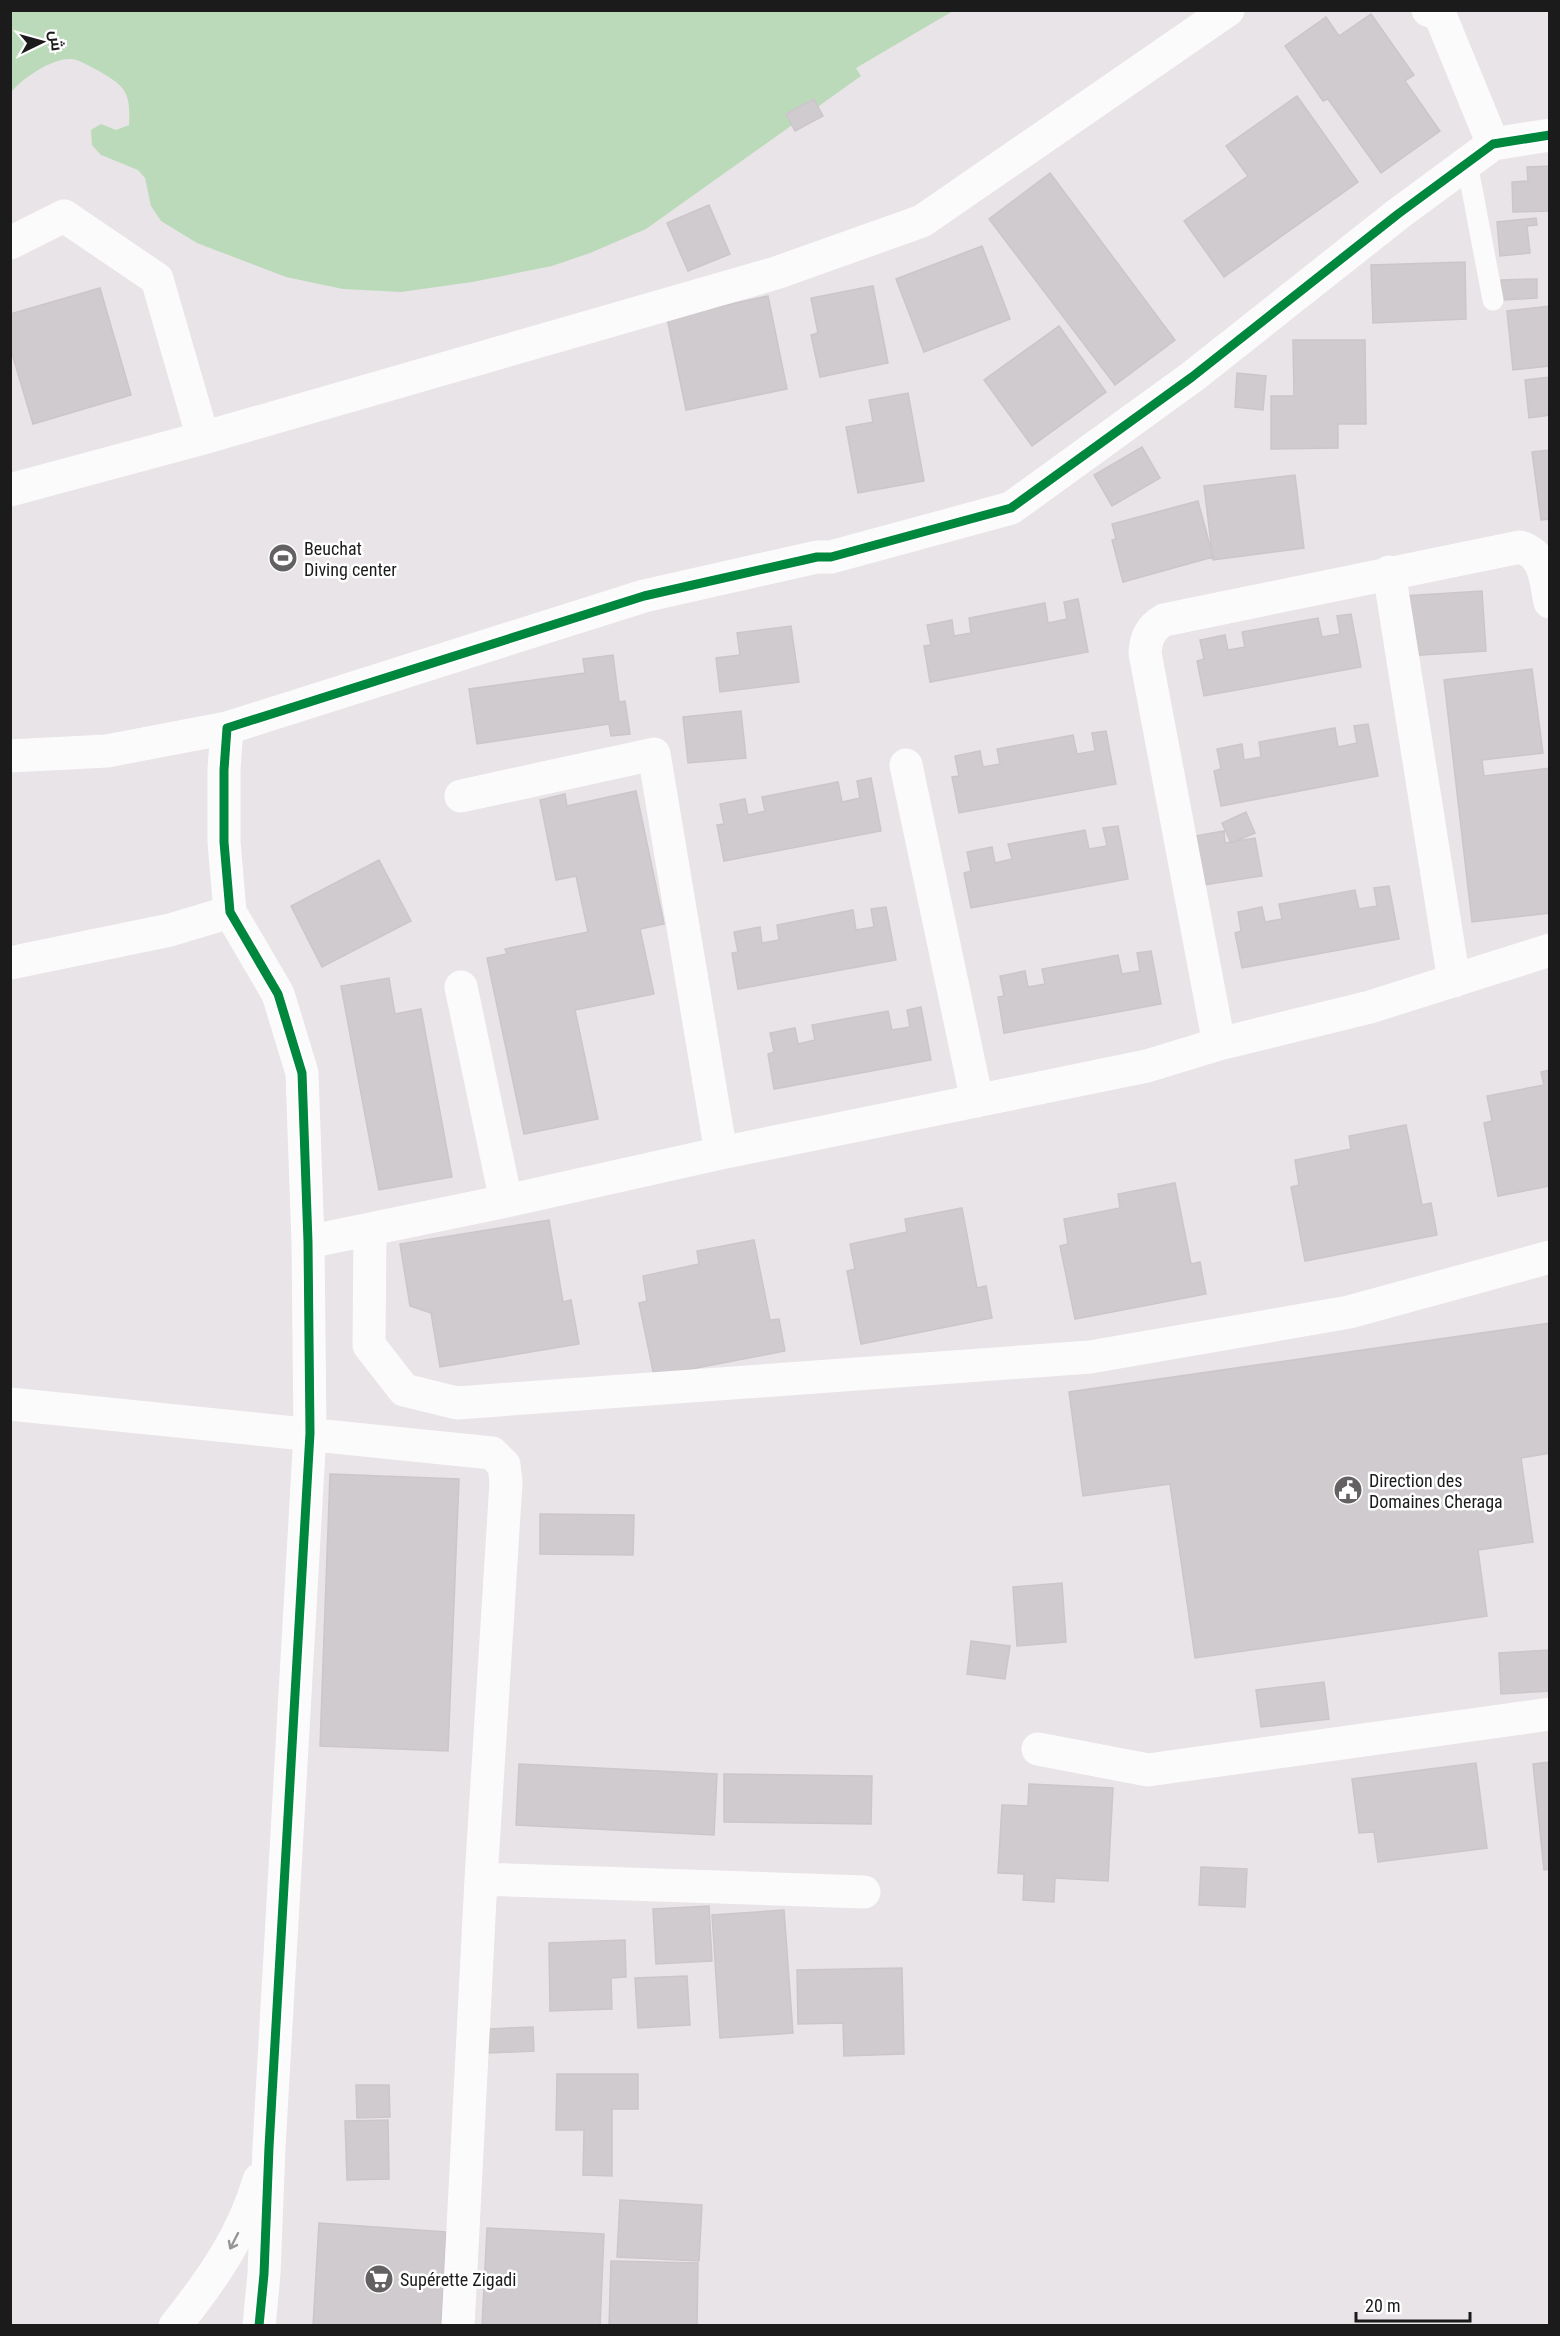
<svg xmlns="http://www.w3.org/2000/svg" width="1560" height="2336" viewBox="0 0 1560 2336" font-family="'Roboto Condensed',Cairo,sans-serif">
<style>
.water{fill:#bbdaba}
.building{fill:#cfcbcf;stroke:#ccc6ca;stroke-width:1.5}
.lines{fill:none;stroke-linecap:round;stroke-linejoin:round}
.service{stroke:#fcfbfb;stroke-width:21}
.minor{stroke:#fcfbfb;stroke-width:33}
.cycleway-casing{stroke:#fff;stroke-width:13}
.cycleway{stroke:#00873e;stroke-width:9}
.oneway{stroke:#979696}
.labels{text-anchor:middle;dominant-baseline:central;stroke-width:5;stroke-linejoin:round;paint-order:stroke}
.poi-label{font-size:18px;fill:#1b1b1b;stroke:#fff;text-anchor:start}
</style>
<rect width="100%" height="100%" fill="#e9e4e7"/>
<path class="water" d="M11,11H953L856,68L861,76L646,229L590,253L552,266L472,282L401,292L343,289L286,277L197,243L161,221L151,206L145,178L138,170L101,155L92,145L91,130L101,124L116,130L129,125C131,91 125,86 97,70C89,66 80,60 71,59C52,58 23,78 11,92Z"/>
<path class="building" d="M1371,14L1414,75L1405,81L1440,131L1381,173L1328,99L1323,101L1285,46L1326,17L1339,36Z
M1297,96L1358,182L1224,277L1184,221L1248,176L1226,146Z
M814,99L823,116L795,131L786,114Z
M1550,166V211L1513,212L1512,182L1528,181L1527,167Z
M1050,173L1175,340L1115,385L989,219Z
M709,205L730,254L688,271L667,223Z
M1536,218L1537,225L1527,226L1530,253L1500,256L1497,222Z
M982,246L1010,319L924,352L896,279Z
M1465,262L1466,319L1373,323L1371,265Z
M1537,279V298L1502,300L1501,280Z
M873,286L888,363L820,377L811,335L818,333L811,298Z
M100,288L131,395L33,424L10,347V314Z
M768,296L787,389L686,410L667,318Z
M1550,306V366L1513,370L1507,311Z
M1059,326L1106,392L1032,446L984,380Z
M1293,340H1365L1366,424H1338V448L1271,449V396H1294Z
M1237,373L1266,376L1263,410L1235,407Z
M1550,377V415L1529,418L1525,380Z
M908,393L924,481L858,493L846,427L873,422L869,400Z
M1142,447L1160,478L1112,506L1094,475Z
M1550,450V519L1541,520L1532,452Z
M1295,475L1304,548L1213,560L1204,486Z
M1198,501L1213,557L1123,582L1112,540L1116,539L1112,524Z
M1482,591L1486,651L1406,656L1403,596Z
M1078,599L1088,652L930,682L924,646L931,645L927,625L952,620L954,636L971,633L969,618L1045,603L1048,623L1067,619L1064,602Z
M1351,614L1361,667L1204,696L1197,661L1204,659L1200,640L1225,635L1228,650L1245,647L1242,632L1318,618L1322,637L1340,634L1337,616Z
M791,626L799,682L720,692L716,658L740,655L737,633Z
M613,655L619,702L625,701L630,734L611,736L609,724L477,744L469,689L585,673L583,659Z
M1532,669L1543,753L1482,760L1484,776L1550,768V913L1472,922L1444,680Z
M741,711L746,758L688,763L683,717Z
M1368,724L1378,776L1221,806L1214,771L1221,769L1217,749L1242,744L1244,760L1261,757L1259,742L1335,728L1338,747L1357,743L1354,726Z
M1106,731L1116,784L959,813L952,777L959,776L955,756L980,751L983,767L1000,764L997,749L1073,735L1077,754L1095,751L1092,733Z
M871,778L881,831L724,861L717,825L724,824L720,804L745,799L748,815L765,811L762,797L838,782L842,802L860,798L857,781Z
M636,791L664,924L640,929L654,994L575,1010L598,1119L524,1134L487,958L507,954L505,949L588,932L576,876L556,880L540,800L565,794L567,806Z
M1246,812L1255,833L1231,843L1222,823Z
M1118,826L1128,879L971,908L964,873L971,871L967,852L992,847L995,863L1012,859L1008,844L1085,830L1089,849L1107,846L1103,828Z
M1224,831L1225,843L1255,838L1262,876L1204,885L1195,836Z
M379,860L411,921L322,967L291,906Z
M1389,886L1399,939L1242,968L1235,933L1241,931L1238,912L1262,907L1265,922L1282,919L1279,904L1355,890L1359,909L1377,906L1374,888Z
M886,907L896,960L738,989L732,953L738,952L734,932L760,927L762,943L779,940L777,925L853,910L856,930L874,927L871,909Z
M1151,951L1161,1004L1004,1033L998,997L1004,996L1000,976L1025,971L1028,987L1045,984L1042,969L1118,955L1122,974L1140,971L1137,953Z
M389,978L395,1014L421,1009L452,1177L379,1190L341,986Z
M921,1007L931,1060L774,1089L768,1054L774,1052L770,1033L795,1028L798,1044L815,1040L812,1025L888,1011L892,1030L910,1027L907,1010Z
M1550,1070V1186L1498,1196L1484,1123L1492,1121L1487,1096L1544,1085L1541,1072Z
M1406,1125L1422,1205L1431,1203L1437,1235L1305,1261L1291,1187L1299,1185L1295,1160L1351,1149L1349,1136Z
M1175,1183L1191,1264L1200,1262L1206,1294L1075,1319L1060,1246L1068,1244L1064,1219L1120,1208L1118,1194Z
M962,1208L977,1288L986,1286L992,1318L861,1344L847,1271L855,1269L850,1244L907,1232L905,1219Z
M549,1220L563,1302L571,1300L579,1344L440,1367L431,1313L410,1306L400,1244Z
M754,1240L770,1320L779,1319L785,1351L654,1376L639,1303L647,1301L643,1276L699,1264L697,1251Z
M1550,1323V1453L1521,1458L1533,1542L1478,1550L1487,1616L1195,1658L1170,1484L1083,1496L1069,1392Z
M330,1474L459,1479L448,1751L320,1746Z
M540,1514L634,1515L633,1555L540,1554Z
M1062,1583L1066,1642L1017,1646L1013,1587Z
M971,1641L1010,1646L1005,1679L967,1674Z
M1550,1650V1691L1501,1694L1499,1653Z
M1324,1682L1329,1719L1261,1727L1256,1690Z
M1550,1762V1869L1544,1870L1533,1764Z
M1476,1763L1487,1848L1378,1862L1374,1832L1359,1833L1352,1779Z
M519,1764L717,1774L714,1835L516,1825Z
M724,1774L872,1776L871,1824L724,1822Z
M1029,1784L1113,1788L1108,1881L1055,1878L1054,1902L1023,1900L1024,1874L998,1873L1002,1805L1028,1806Z
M1201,1867L1247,1869L1245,1907L1199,1905Z
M709,1906L712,1961L656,1964L653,1909Z
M784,1910L793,2033L720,2038L712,1915Z
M625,1940L626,1977L611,1978L612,2009L550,2011L549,1943Z
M902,1968L904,2054L844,2056L843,2023L798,2024L797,1970Z
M687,1976L690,2025L638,2028L635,1978Z
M533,2027L534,2051L489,2053L488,2029Z
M557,2074H638V2109H612V2176L583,2175L584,2130H556Z
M356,2085H389L390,2117L357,2118Z
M388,2120L389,2179L347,2180L345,2121Z
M620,2200L702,2205L699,2261L617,2257Z
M319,2223L446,2232L441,2326H313Z
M487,2228L604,2234L600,2326H482Z
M611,2261L698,2263L697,2326H609Z"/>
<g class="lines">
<path class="service" d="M1467,163L1493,300"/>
<path class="minor" d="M1428,10L1440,15L1493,144
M10,243L64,216L157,279L203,438
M10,490L203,438L776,273L922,221L1228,10
M1389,572L1454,981
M10,756L107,751L227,728
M906,765L977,1101
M461,796L654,754L721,1153
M10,963L170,930L230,912
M461,987L506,1201
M1219,1044L1145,653C1146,638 1150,628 1164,620L1520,547C1546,555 1545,579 1550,602
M370,1230L369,1345L404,1390L457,1403L1090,1357L1349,1312L1550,1257
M308,1242L506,1201L721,1153L1147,1066L1219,1044L1370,1007L1550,950
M10,1404L492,1453L504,1465L506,1482L481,1879L458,2326
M1038,1749L1148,1770L1550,1714
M481,1879L864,1892
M175,2326C211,2281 243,2236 259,2180
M259,2326L264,2274L269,2147L310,1433L308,1242L302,1073L278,994L230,912L224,842V770L227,728L644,596L817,557H831L1011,508L1192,377L1398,214L1493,144L1550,135"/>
<g class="cycleway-casing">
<path id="cycleway" d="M259,2326L264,2274L269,2147L310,1433L308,1242L302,1073L278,994L230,912L224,842V770L227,728L644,596L817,557H831L1011,508L1192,377L1398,214L1493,144L1550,135"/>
</g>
<use href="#cycleway" class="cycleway"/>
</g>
<defs><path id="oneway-shaft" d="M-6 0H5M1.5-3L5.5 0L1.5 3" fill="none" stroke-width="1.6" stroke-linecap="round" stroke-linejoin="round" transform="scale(1.5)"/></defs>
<use class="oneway" href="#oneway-shaft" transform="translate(234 2241) rotate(117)"/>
<defs>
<g id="stadium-disc" transform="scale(1.5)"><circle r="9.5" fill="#636162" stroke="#fff"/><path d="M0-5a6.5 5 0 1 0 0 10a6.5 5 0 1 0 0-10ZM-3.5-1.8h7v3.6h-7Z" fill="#fff"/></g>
<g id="civic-disc" transform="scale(1.5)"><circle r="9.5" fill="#636162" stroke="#fff"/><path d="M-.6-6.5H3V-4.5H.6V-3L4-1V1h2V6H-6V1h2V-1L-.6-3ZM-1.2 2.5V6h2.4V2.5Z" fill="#fff"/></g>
<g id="supermarket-disc" transform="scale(1.5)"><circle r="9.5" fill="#636162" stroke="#fff"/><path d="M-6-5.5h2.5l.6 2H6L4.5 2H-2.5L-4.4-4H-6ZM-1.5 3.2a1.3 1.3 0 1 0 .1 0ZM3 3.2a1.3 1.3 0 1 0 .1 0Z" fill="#fff"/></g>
</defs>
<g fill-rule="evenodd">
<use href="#stadium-disc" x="283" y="558"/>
<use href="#civic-disc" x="1348" y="1490"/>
<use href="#supermarket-disc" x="379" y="2279"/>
</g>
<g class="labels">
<g class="poi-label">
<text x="304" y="548">Beuchat<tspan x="304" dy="21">Diving center</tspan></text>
<text x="1369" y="1480">Direction des<tspan x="1369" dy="21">Domaines Cheraga</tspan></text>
<text x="400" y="2279">Supérette Zigadi</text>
</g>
</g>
<rect width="1560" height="2336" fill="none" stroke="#1b1b1b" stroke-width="24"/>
<g transform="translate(42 42) rotate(85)" stroke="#ffffff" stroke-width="4.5" paint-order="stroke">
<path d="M0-4.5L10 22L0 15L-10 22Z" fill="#1b1b1b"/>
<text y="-9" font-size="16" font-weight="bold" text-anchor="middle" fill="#1b1b1b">ش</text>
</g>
<path d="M1356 2312v9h114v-9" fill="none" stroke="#1b1b1b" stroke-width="3"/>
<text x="1365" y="2312" font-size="18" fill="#1b1b1b" stroke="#ffffff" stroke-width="4.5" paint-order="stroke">20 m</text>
</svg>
